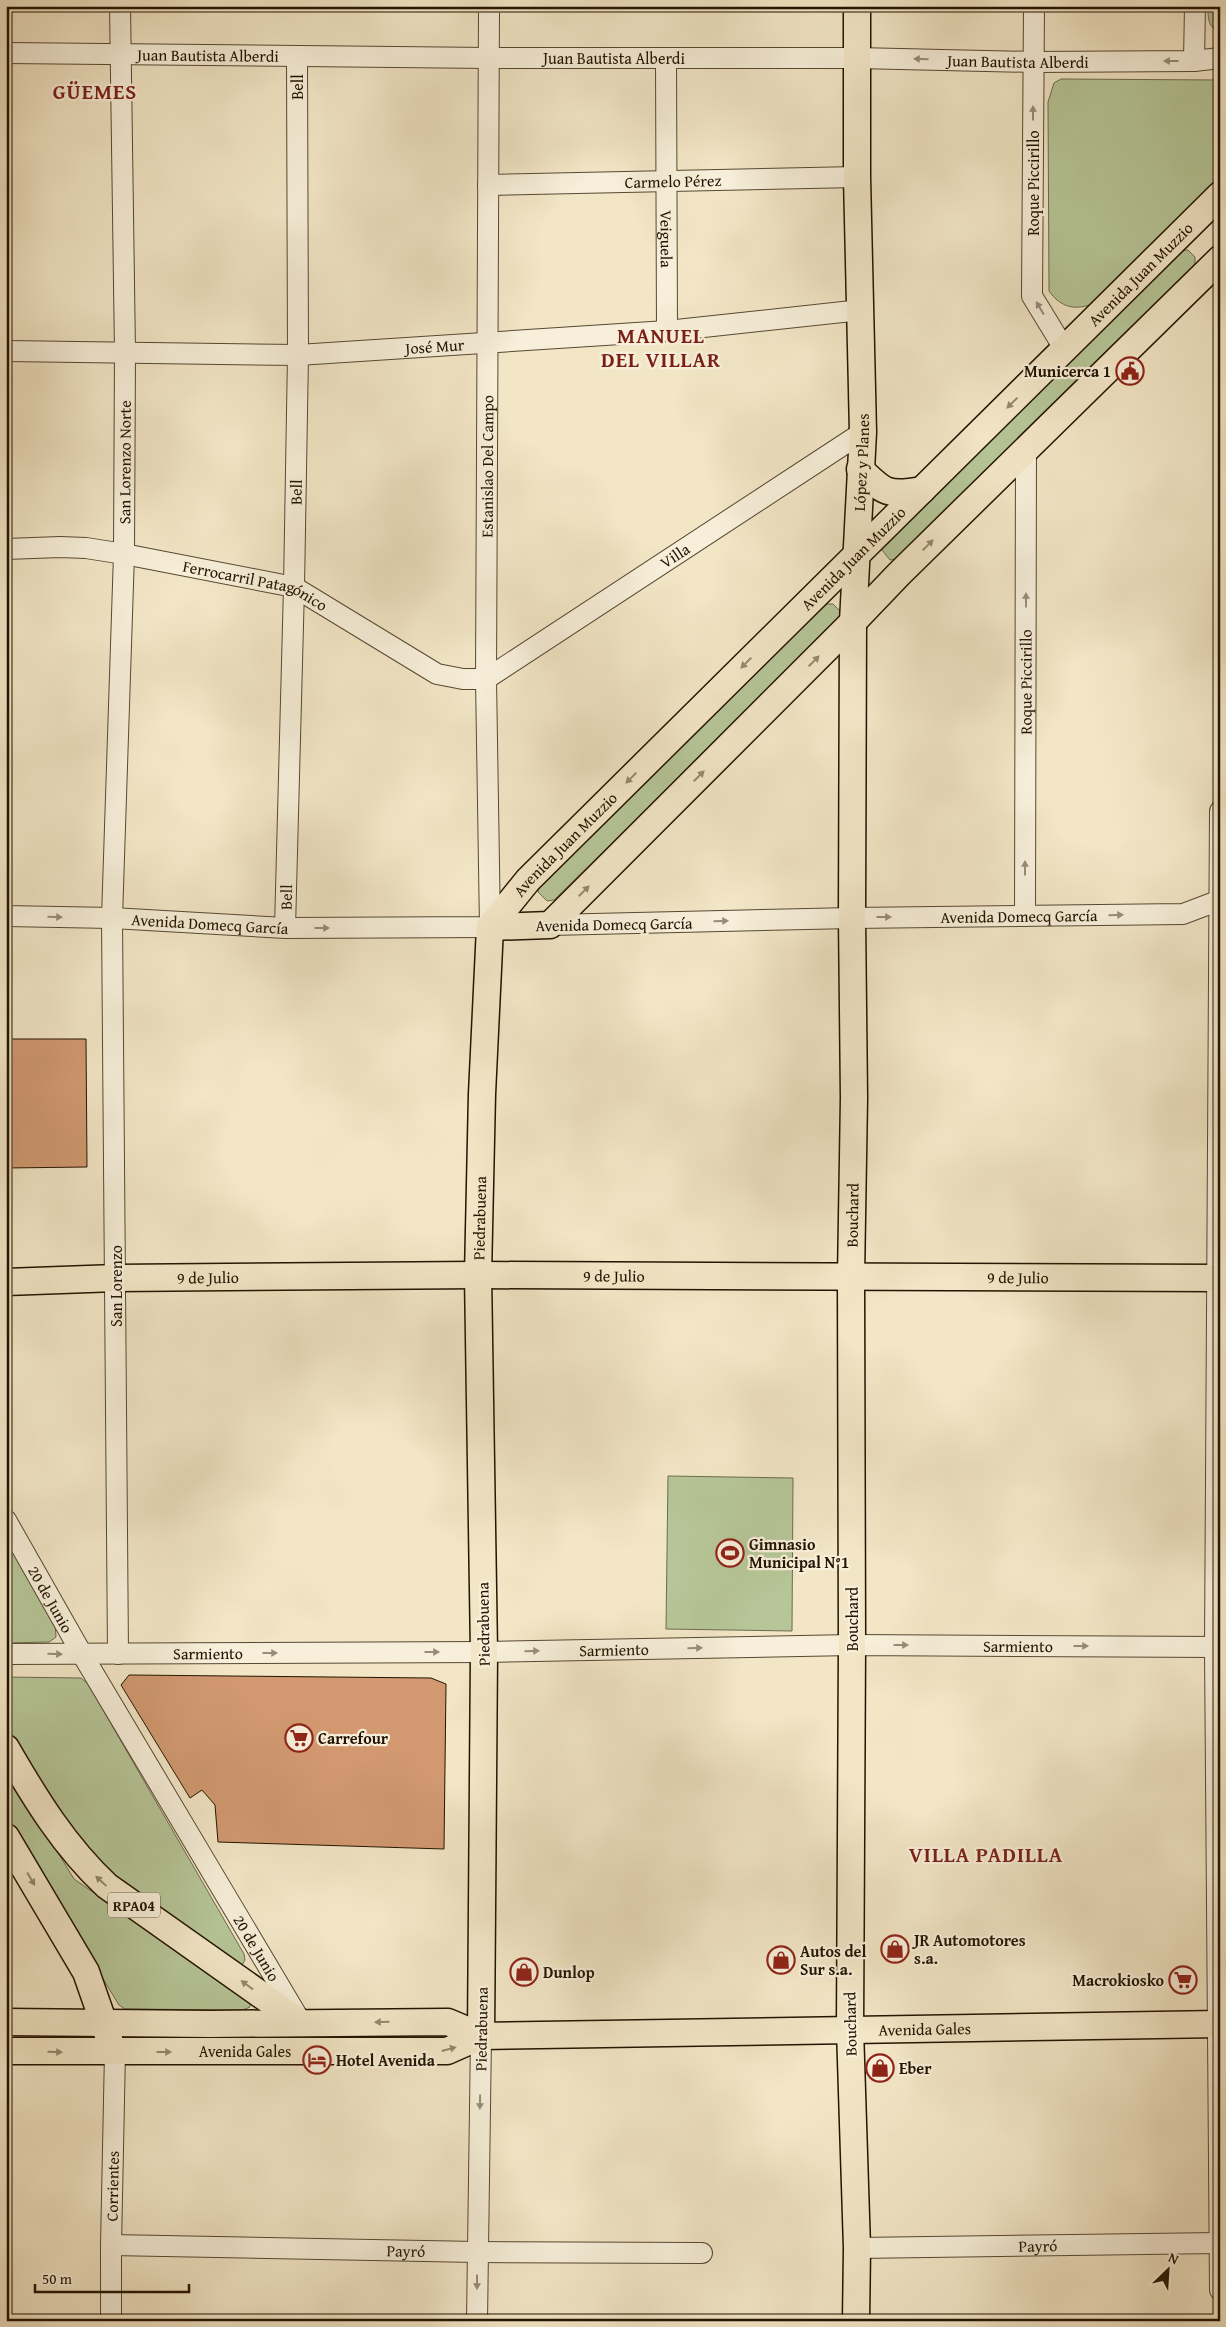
<svg xmlns="http://www.w3.org/2000/svg" width="1226" height="2327" viewBox="0 0 1226 2327" font-family="'Gentium Book Plus',serif">
<style>
.green{fill:#b6c698;stroke:#6c6c4c}
.building{fill:#d29971;stroke:#231300}
.lines{fill:none;stroke-linecap:round;stroke-linejoin:round}
.minor-casing{stroke:#574832;stroke-width:22}
.major-casing{stroke:#231300;stroke-width:29}
.minor{stroke:#f7efda;stroke-width:20}
.major{stroke:#f2e6c6;stroke-width:26}
.oneway{fill:#988c78}
.oneway2{fill:#95876d}
.labels{text-anchor:middle;dominant-baseline:central;stroke-width:4.5;stroke-linejoin:round;paint-order:stroke}
.shield{fill:#f7efda;stroke:#635541;stroke-width:1}
.shield-label{font-size:15px;font-weight:bold;fill:#231300}
.street-label{font-size:16px;fill:#231300;stroke:#f7efda}
.poi-label{font-size:16px;font-weight:bold;fill:#231300;stroke:#f7efda;text-anchor:start}
.district-label{font-size:21px;font-weight:bold;letter-spacing:1px;fill:#7a1f14;stroke:#f7efda}
</style>
<rect width="100%" height="100%" fill="#f2e6c6"/>
<filter id="stains"><feTurbulence type="fractalNoise" baseFrequency=".004" numOctaves="4"/><feColorMatrix values="0 0 0 0 .2 0 0 0 0 .09 0 0 0 0 .02 0 0 0 .5 -.17"/></filter>
<radialGradient id="worn" r=".72"><stop offset=".6" stop-color="#630" stop-opacity="0"/><stop offset="1" stop-color="#630" stop-opacity=".3"/></radialGradient>
<path class="green" d="M1208,6H1220V33C1208,27 1208,19 1208,6Z
M1061,79L1220,80V180L1095,303C1076,311 1061,308 1049,291L1048,102L1054,83Z
M1180,250H1188L1195,257V266L898,559L890,560L882,550L885,539Z
M825,604H833L840,611V620L554,900L547,901L538,892L541,881Z
M668,1476L793,1478L792,1631L666,1629Z
M6,1539L55,1623L56,1637L49,1642L6,1643Z
M6,1677L81,1678L88,1684L244,1954L245,1960L242,1965L131,1894L71,1835L6,1724Z
M6,1768L74,1879L244,1997L250,2002V2007L243,2010L125,2009L119,2005L6,1819Z
M167,2035H441V2044L167,2043Z"/>
<path class="building" d="M6,1039H86L87,1167L6,1168Z
M129,1675L431,1678L446,1684L444,1849L218,1842L215,1805L202,1790L190,1798L121,1685Z"/>
<g class="lines">
<g class="minor-casing">
<g id="minor">
<path d="M1034,6L1032,296L1065,350"/>
<path id="s1" d="M6,53L488,58H857L1034,62L1194,61L1220,58"/>
<path id="s2" d="M666,58L667,331"/>
<path d="M1194,61L1195,6"/>
<path id="s3" d="M488,185L857,177"/>
<path id="s4" d="M6,351L298,355L667,331L861,310"/>
<path id="s5" d="M6,549L60,547L86,548L124,554L294,587L437,674L463,679H486L863,432"/>
<path d="M1220,811L1215,1647L1220,2290"/>
<path id="s6" d="M6,916L112,918L285,928L490,927L486,679L489,6"/>
<path id="s7" d="M1025,916L1026,449"/>
<path id="s8" d="M550,925L852,918L1183,914L1220,900"/>
<path id="s9" d="M285,928L294,587L298,355L297,56"/>
<path id="s10" d="M6,1520L82,1654L298,2017"/>
<path id="s11" d="M6,1654L484,1652L852,1645L1220,1647"/>
<path id="s12" d="M118,1654L112,918L124,554L125,352L120,6"/>
<path id="s13" d="M111,2245L477,2252L702,2253"/>
<path id="s14" d="M857,2248L1219,2243"/>
<path id="s15" d="M111,2321V2245L115,2052"/>
<path d="M477,2321L481,2036"/>
</g>
</g>
<g class="major-casing">
<g id="major">
<path d="M860,469C884,493 888,496 922,490"/>
<path id="s16" d="M490,927L528,880L1220,195"/>
<path d="M490,927L550,925L853,622L899,574L1220,259"/>
<path id="s17" d="M6,1282L116,1278L478,1275L1220,1278"/>
<path d="M6,1748C35,1798 64,1846 107,1886L301,2023"/>
<path d="M6,1837L86,1972L109,2038"/>
<path d="M6,2022L210,2024L448,2022L481,2036"/>
<path id="s18" d="M481,2036L484,1652L478,1275L482,1094L490,927"/>
<path id="s19" d="M6,2051H447L481,2036L1220,2024"/>
<path id="s20" d="M856,2321L857,2248L850,2029L852,1645L851,1277L854,1098L852,918L853,622L863,432L857,177V6"/>
</g>
</g>
<use href="#minor" class="minor"/>
<use href="#major" class="major"/>
</g>
<defs><path id="oneway-solid" d="M-6-.8H1V-3.2L6.5 0L1 3.2V.8H-6Z" transform="scale(1.25)"/></defs>
<g class="oneway">
<use href="#oneway-solid" transform="translate(921 59) rotate(-179)"/>
<use href="#oneway-solid" transform="translate(1171 61) rotate(180)"/>
<use href="#oneway-solid" transform="translate(1033 113) rotate(-90)"/>
<use href="#oneway-solid" transform="translate(1040 308) rotate(-121)"/>
<use href="#oneway-solid" transform="translate(1026 600) rotate(-90)"/>
<use href="#oneway-solid" transform="translate(1025 868) rotate(-90)"/>
<use href="#oneway-solid" transform="translate(1116 915) rotate(-1)"/>
<use href="#oneway-solid" transform="translate(55 917) rotate(1)"/>
<use href="#oneway-solid" transform="translate(884 917)"/>
<use href="#oneway-solid" transform="translate(721 921) rotate(-1)"/>
<use href="#oneway-solid" transform="translate(322 928)"/>
<use href="#oneway-solid" transform="translate(901 1645)"/>
<use href="#oneway-solid" transform="translate(1081 1646)"/>
<use href="#oneway-solid" transform="translate(695 1648) rotate(-1)"/>
<use href="#oneway-solid" transform="translate(532 1651) rotate(-1)"/>
<use href="#oneway-solid" transform="translate(432 1652)"/>
<use href="#oneway-solid" transform="translate(270 1653)"/>
<use href="#oneway-solid" transform="translate(55 1654) rotate(1)"/>
<use href="#oneway-solid" transform="translate(480 2102) rotate(91)"/>
<use href="#oneway-solid" transform="translate(477 2282) rotate(90)"/>
</g>
<g class="oneway2">
<use href="#oneway-solid" transform="translate(1012 403) rotate(136)"/>
<use href="#oneway-solid" transform="translate(928 545) rotate(-45)"/>
<use href="#oneway-solid" transform="translate(814 661) rotate(-45)"/>
<use href="#oneway-solid" transform="translate(746 663) rotate(135)"/>
<use href="#oneway-solid" transform="translate(699 776) rotate(-45)"/>
<use href="#oneway-solid" transform="translate(631 778) rotate(135)"/>
<use href="#oneway-solid" transform="translate(584 891) rotate(-45)"/>
<use href="#oneway-solid" transform="translate(31 1879) rotate(59)"/>
<use href="#oneway-solid" transform="translate(101 1881) rotate(-137)"/>
<use href="#oneway-solid" transform="translate(247 1985) rotate(-144)"/>
<use href="#oneway-solid" transform="translate(382 2022) rotate(179)"/>
<use href="#oneway-solid" transform="translate(449 2049) rotate(-15)"/>
<use href="#oneway-solid" transform="translate(55 2052) rotate(1)"/>
<use href="#oneway-solid" transform="translate(164 2052)"/>
</g>
<defs>
<g id="civic-ring" transform="scale(1.4375)"><circle r="9.5" fill="#f7efda" stroke="#8f2418" stroke-width="1.5"/><path d="M-.6-6.5H3V-4.5H.6V-3L4-1V1h2V6H-6V1h2V-1L-.6-3ZM-1.2 2.5V6h2.4V2.5Z" fill="#8f2418"/></g>
<g id="stadium-ring" transform="scale(1.4375)"><circle r="9.5" fill="#f7efda" stroke="#8f2418" stroke-width="1.5"/><path d="M0-5a6.5 5 0 1 0 0 10a6.5 5 0 1 0 0-10ZM-3.5-1.8h7v3.6h-7Z" fill="#8f2418"/></g>
<g id="supermarket-ring" transform="scale(1.4375)"><circle r="9.5" fill="#f7efda" stroke="#8f2418" stroke-width="1.5"/><path d="M-6-5.5h2.5l.6 2H6L4.5 2H-2.5L-4.4-4H-6ZM-1.5 3.2a1.3 1.3 0 1 0 .1 0ZM3 3.2a1.3 1.3 0 1 0 .1 0Z" fill="#8f2418"/></g>
<g id="shop-ring" transform="scale(1.4375)"><circle r="9.5" fill="#f7efda" stroke="#8f2418" stroke-width="1.5"/><path d="M-5-2.5h2.3a2.7 3.5 0 0 1 5.4 0H5L5.5 6h-11ZM-1.5-2.5h3a1.5 2.3 0 0 0-3 0Z" fill="#8f2418"/></g>
<g id="hotel-ring" transform="scale(1.4375)"><circle r="9.5" fill="#f7efda" stroke="#8f2418" stroke-width="1.5"/><path d="M-6-4.5h1.5V1H6V5H4.5V3h-9V5H-6ZM-4 0a1.8 1.8 0 1 1 3.6 0ZM.5 0V-2.5h3Q6-2.5 6 0Z" fill="#8f2418"/></g>
</defs>
<g fill-rule="evenodd">
<use href="#civic-ring" x="1130" y="371"/>
<use href="#stadium-ring" x="730" y="1553"/>
<use href="#supermarket-ring" x="299" y="1738"/>
<use href="#shop-ring" x="895" y="1949"/>
<use href="#shop-ring" x="781" y="1960"/>
<use href="#shop-ring" x="524" y="1972"/>
<use href="#supermarket-ring" x="1183" y="1980"/>
<use href="#hotel-ring" x="317" y="2060"/>
<use href="#shop-ring" x="880" y="2068"/>
</g>
<g class="labels">
<rect class="shield" x="108" y="1892.5" width="52" height="25" rx="4"/>
<g class="shield-label">
<text x="134" y="1905">RPA04</text>
</g>
<g class="street-label">
<text stroke="none"><textPath href="#s1" startOffset="202">Juan Bautista Alberdi</textPath></text>
<text stroke="none"><textPath href="#s1" startOffset="608">Juan Bautista Alberdi</textPath></text>
<text stroke="none"><textPath href="#s1" startOffset="1012">Juan Bautista Alberdi</textPath></text>
<text transform="translate(297 87) rotate(-90)">Bell</text>
<text stroke="none"><textPath href="#s3" startOffset="185">Carmelo Pérez</textPath></text>
<text transform="translate(1033 183) rotate(-90)">Roque Piccirillo</text>
<text stroke="none"><textPath href="#s2" startOffset="181">Veiguela</textPath></text>
<text stroke="none"><textPath href="#s16" startOffset="922">Avenida Juan Muzzio</textPath></text>
<text stroke="none"><textPath href="#s4" startOffset="429">José Mur</textPath></text>
<text stroke="none"><textPath href="#s12" startOffset="1192">San Lorenzo Norte</textPath></text>
<text stroke="none"><textPath href="#s20" startOffset="1859">López y Planes</textPath></text>
<text stroke="none"><textPath href="#s6" startOffset="945">Estanislao Del Campo</textPath></text>
<text stroke="none"><textPath href="#s9" startOffset="436">Bell</textPath></text>
<text stroke="none"><textPath href="#s5" startOffset="734">Villa</textPath></text>
<text stroke="none"><textPath href="#s16" startOffset="518">Avenida Juan Muzzio</textPath></text>
<text stroke="none"><textPath href="#s5" startOffset="254">Ferrocarril Patagónico</textPath></text>
<text stroke="none"><textPath href="#s7" startOffset="234">Roque Piccirillo</textPath></text>
<text stroke="none"><textPath href="#s16" startOffset="112">Avenida Juan Muzzio</textPath></text>
<text stroke="none"><textPath href="#s9" startOffset="31">Bell</textPath></text>
<text stroke="none"><textPath href="#s8" startOffset="469">Avenida Domecq García</textPath></text>
<text stroke="none"><textPath href="#s6" startOffset="204">Avenida Domecq García</textPath></text>
<text transform="translate(614 924) rotate(-1)">Avenida Domecq García</text>
<text stroke="none"><textPath href="#s20" startOffset="1106">Bouchard</textPath></text>
<text stroke="none"><textPath href="#s18" startOffset="818">Piedrabuena</textPath></text>
<text stroke="none"><textPath href="#s17" startOffset="608">9 de Julio</textPath></text>
<text stroke="none"><textPath href="#s17" startOffset="202">9 de Julio</textPath></text>
<text stroke="none"><textPath href="#s17" startOffset="1012">9 de Julio</textPath></text>
<text transform="translate(116 1286) rotate(-90)">San Lorenzo</text>
<text stroke="none"><textPath href="#s10" startOffset="91">20 de Junio</textPath></text>
<text transform="translate(852 1619) rotate(-90)">Bouchard</text>
<text transform="translate(483 1624) rotate(-91)">Piedrabuena</text>
<text stroke="none"><textPath href="#s11" startOffset="1012">Sarmiento</textPath></text>
<text stroke="none"><textPath href="#s11" startOffset="608">Sarmiento</textPath></text>
<text stroke="none"><textPath href="#s11" startOffset="202">Sarmiento</textPath></text>
<text stroke="none"><textPath href="#s10" startOffset="496">20 de Junio</textPath></text>
<text transform="translate(850 2024) rotate(-91)">Bouchard</text>
<text stroke="none"><textPath href="#s19" startOffset="922">Avenida Gales</textPath></text>
<text transform="translate(481 2029) rotate(-89)">Piedrabuena</text>
<text stroke="none"><textPath href="#s19" startOffset="239">Avenida Gales</textPath></text>
<text stroke="none"><textPath href="#s15" startOffset="135">Corrientes</textPath></text>
<text stroke="none"><textPath href="#s14" startOffset="181">Payró</textPath></text>
<text stroke="none"><textPath href="#s13" startOffset="295">Payró</textPath></text>
</g>
<g class="poi-label">
<text x="1111" y="371" text-anchor="end">Municerca 1</text>
<text x="749" y="1544">Gimnasio<tspan x="749" dy="18">Municipal N°1</tspan></text>
<text x="318" y="1738">Carrefour</text>
<text x="914" y="1940">JR Automotores<tspan x="914" dy="18">s.a.</tspan></text>
<text x="800" y="1951">Autos del<tspan x="800" dy="18">Sur s.a.</tspan></text>
<text x="543" y="1972">Dunlop</text>
<text x="1164" y="1980" text-anchor="end">Macrokiosko</text>
<text x="336" y="2060">Hotel Avenida</text>
<text x="899" y="2068">Eber</text>
</g>
<g class="district-label">
<text x="95" y="91">GÜEMES</text>
<text x="661" y="335">MANUEL<tspan x="661" dy="24">DEL VILLAR</tspan></text>
<text x="986" y="1854">VILLA PADILLA</text>
</g>
</g>
<rect width="1226" height="2327" fill="none" stroke="#f2e6c6" stroke-width="25"/>
<rect x="8" y="8" width="1211" height="2312" fill="none" stroke="#231300" stroke-width="2.5"/>
<rect x="12" y="12" width="1201" height="2302" fill="none" stroke="#231300"/>
<g transform="translate(1168 2270) rotate(25)" stroke="#f7efda" stroke-width="4" paint-order="stroke">
<path d="M0-4L9 19L0 12L-9 19Z" fill="#231300"/>
<text y="-8" font-size="14" font-weight="bold" text-anchor="middle" fill="#231300">N</text>
</g>
<path d="M35 2284v8h154v-8" fill="none" stroke="#231300" stroke-width="2.5"/>
<text x="42" y="2284" font-size="15" fill="#231300" stroke="#f7efda" stroke-width="4" paint-order="stroke">50 m</text>
<rect width="100%" height="100%" filter="url(#stains)"/>
<rect width="100%" height="100%" fill="url(#worn)"/>
</svg>
